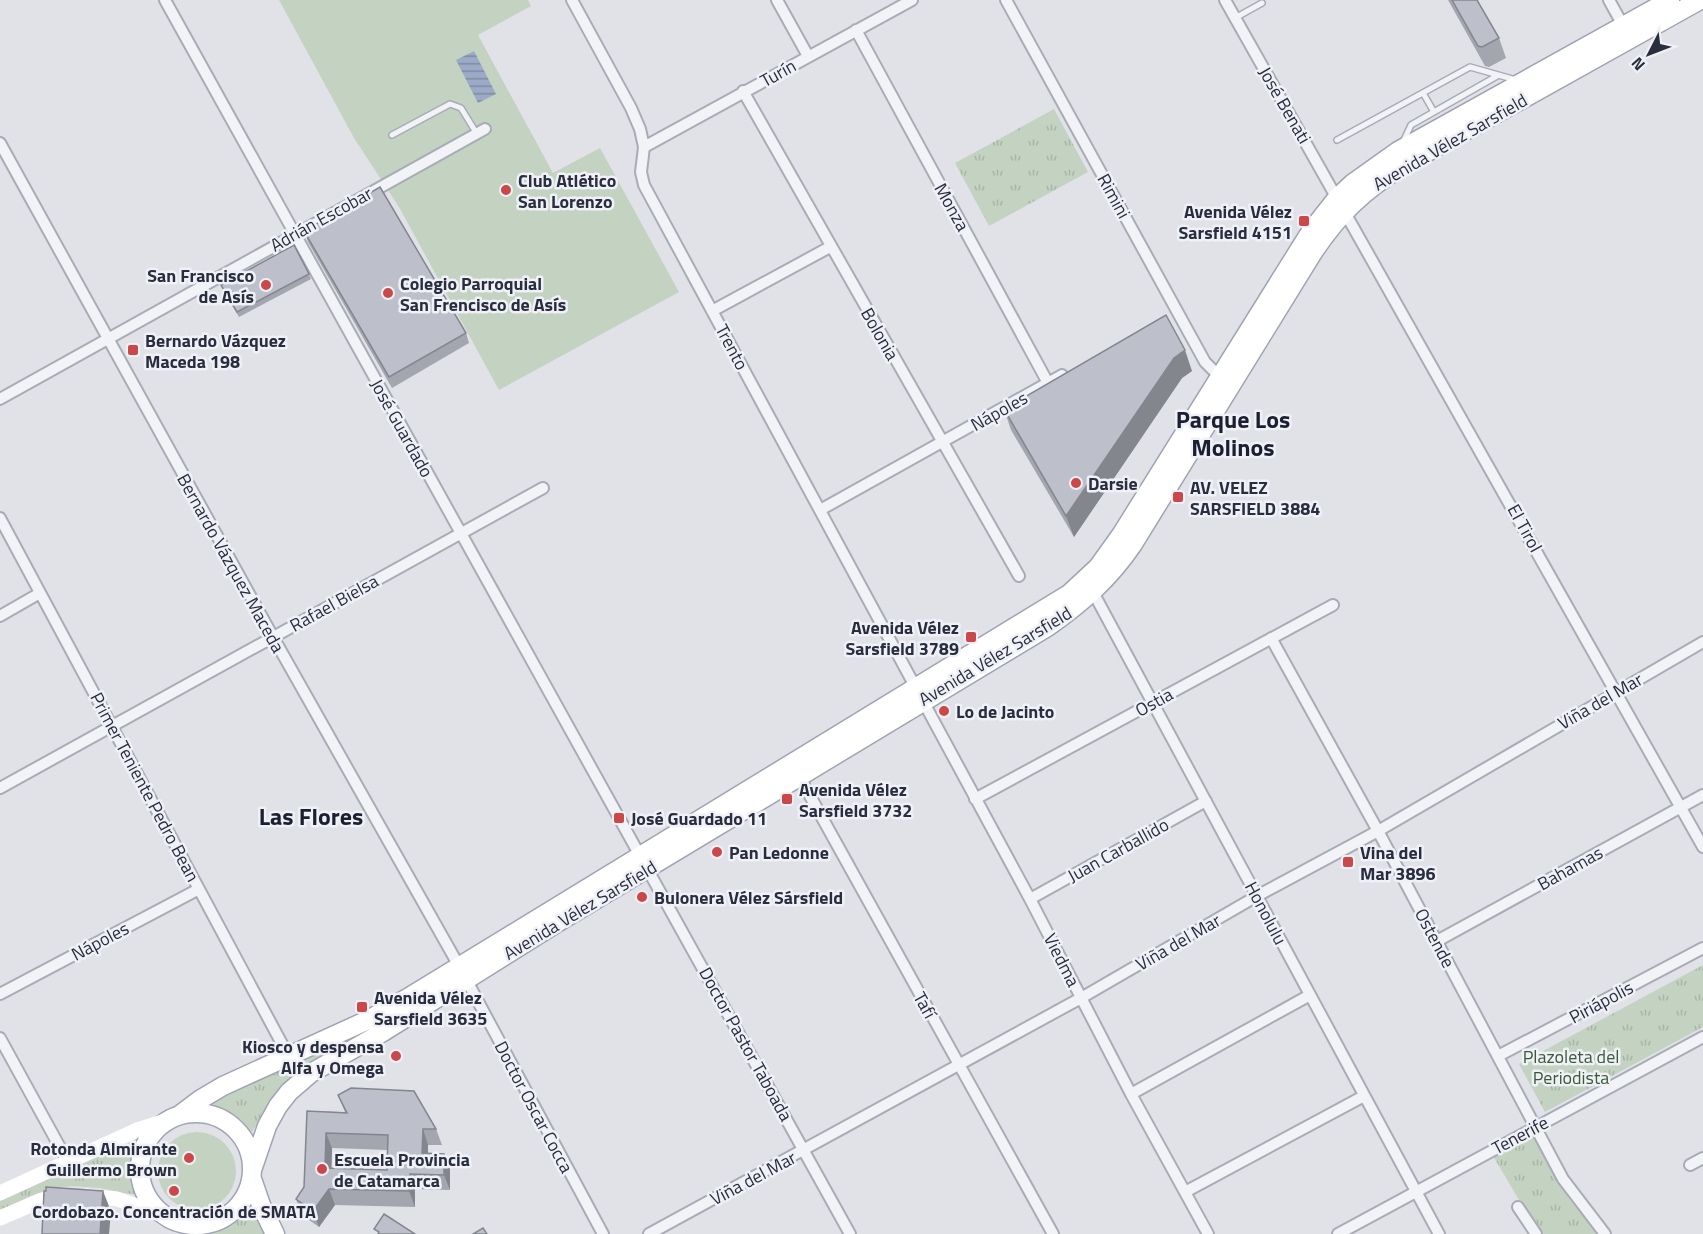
<svg xmlns="http://www.w3.org/2000/svg" width="1703" height="1234" viewBox="0 0 1703 1234" font-family="'Titillium Web',sans-serif">
<style>
.grass{fill:#c3d2c1}
.park{fill:url(#park-tufts)}
.water{fill:url(#water-rules)}
.lines{fill:none;stroke-linecap:round;stroke-linejoin:round}
.lane-casing{stroke:#a9acb5;stroke-width:8}
.street-casing{stroke:#a9acb5;stroke-width:14}
.primary-casing{stroke:#9fa4b3;stroke-width:21}
.lane{stroke:#f2f3f7;stroke-width:5}
.street{stroke:#f2f3f7;stroke-width:10}
.secondary{stroke:#fff;stroke-width:15}
.primary{stroke:#fff;stroke-width:18}
.wall{fill:#a3a5af;fill-rule:evenodd}
.shaded-wall{fill:#84868e}
.building{fill:#bdc0cb;stroke:#84868e;stroke-width:1.5;fill-rule:evenodd}
.poi-dot{fill:#ca4849;stroke:#eff1f6;stroke-width:2}
.labels{text-anchor:middle;dominant-baseline:central;stroke-width:5;stroke-linejoin:round;paint-order:stroke}
.street-label{font-size:18px;fill:#292e3f;stroke:#eff1f6}
.poi-label{font-size:18px;font-weight:bold;fill:#292e3f;stroke:#eff1f6;text-anchor:start}
.park-label{font-size:18px;fill:#385a37;stroke:#eff1f6}
.district-label{font-size:24px;font-weight:bold;fill:#1b1f30;stroke:#eff1f6}
</style>
<defs>
<pattern id="park-tufts" width="24" height="20" patternUnits="userSpaceOnUse" patternTransform="scale(1.5)"><rect width="24" height="20" fill="#c3d2c1"/><path d="M3 7l-1-3M5 7V3M7 7l1-3M15 17l-1-3M17 17v-4M19 17l1-3" fill="none" stroke="#a8b5a7"/></pattern>
<pattern id="water-rules" width="6" height="5" patternUnits="userSpaceOnUse" patternTransform="scale(1.5)"><rect width="6" height="5" fill="#9caac7"/><path d="M0 2.5h6" fill="none" stroke="#7f8ba3"/></pattern>
</defs>
<rect width="100%" height="100%" fill="#e0e2e8"/>
<path class="grass" d="M279,0H528L531,6L478,35L553,173L600,148L679,292L499,390L399,207L354,138Z
M158 1171a39 39 0 1 1 78 0a39 39 0 1 1-78 0Z"/>
<path class="park" d="M1054,109L1088,172L989,226L955,163Z
M1703,965V1027L1545,1112L1519,1064Z
M359,1034L360,1036C332,1051 302,1064 280,1088C268,1101 261,1117 252,1132L241,1120L211,1103Z
M1534,1132L1569,1199L1599,1234H1544L1533,1224L1492,1154Z
M140,1138C128,1162 132,1170 140,1194C126,1195 113,1190 99,1188C86,1187 73,1185 61,1187C40,1190 19,1202 0,1211V1201Z
M252,1198L258,1220L265,1234H213L210,1232C232,1224 242,1221 252,1198Z"/>
<path class="water" d="M474,51L496,94L478,103L456,60Z"/>
<g class="lines">
<g class="lane-casing">
<path id="lane" d="M1235,18L1262,3
M1423,93L1434,112
M392,135L450,104L461,108L477,134
M1337,140L1470,67L1516,80
M1403,142L1411,125L1497,76"/>
</g>
<g class="street-casing">
<path id="street" d="M165,0L850,1234
M572,0L631,108L640,129L644,147L641,172L644,185L1030,899L1131,1094L1208,1234
M777,0L808,56
M1006,0L1205,362L1222,379
M1225,0L1703,847
M1609,0L1625,29
M856,30L1048,383
M743,91L1019,576
M0,143L273,637L459,966L603,1234
M644,147L912,0
M712,311L830,247
M0,399L485,129
M820,510L1062,375
M0,518L289,1057
M1093,592L1439,1234
M0,616L40,593
M1271,638L1378,831L1563,1179L1605,1234
M799,776L1053,1234
M0,788L543,488
M975,799L1333,605
M1030,899L1206,801
M1437,941L1703,795
M0,994L199,889
M0,1038L68,1162
M1498,1056L1703,948
M1131,1094L1310,995
M1690,1165L1703,1158
M1185,1192L1364,1096
M1518,1207L1536,1234
M649,1234L1081,998L1257,896L1378,831L1703,642
M1338,1234L1703,1037"/>
</g>
<g class="primary-casing">
<path id="primary" d="M140 1169a56 56 0 1 1 112 0a56 56 0 1 1-112 0Z
M181,1114L201,1099L223,1086L368,1020L406,999L1069,594L1098,567L1121,535L1311,231L1337,198L1353,183L1398,151L1670,0
M252,1170L267,1126L278,1106L289,1092L311,1073L383,1032L555,924L1049,626C1083,602 1110,578 1133,544L1312,254C1338,214 1364,190 1404,165L1700,0
M252,1179L261,1205L275,1234"/>
</g>
<use href="#lane" class="lane"/>
<use href="#street" class="street"/>
<path class="secondary" d="M0,1193L137,1130L169,1120
M86,1196L117,1199L166,1216
M0,1218L42,1200L62,1196"/>
<use href="#primary" class="primary"/>
</g>
<path class="wall" d="M1448,0H1477L1499,38L1506,58L1489,67L1485,66Z
M304,231L466,333L469,343L392,388L308,242Z
M309,274L311,279L239,317L223,290L221,285Z
M1192,371L1182,378L1074,537L1011,430L1004,409Z
M338,1095L436,1129L442,1145H428V1153L444,1154L450,1170V1190L415,1189V1207L335,1205L319,1227L302,1215L296,1199L304,1187L307,1111L345,1112ZM332,1148L388,1150L387,1170L331,1169Z"/>
<path class="shaded-wall" d="M1185,350L1192,371L1182,378L1074,537L1066,516L1174,358Z
M423,1129L428,1145V1169L422,1153Z
M326,1133L332,1148L331,1184L325,1168Z
M444,1154L450,1170V1190L444,1175Z
M410,1174L415,1189V1207L409,1191Z
M329,1189L335,1205L319,1227L313,1211Z
M103,1191L111,1211L109,1234H100Z"/>
<path class="building" d="M1452,0H1477L1499,38L1482,47L1478,46Z
M380,187L466,333L389,377L304,231Z
M294,245L309,274L237,312L221,285Z
M1166,315L1185,350L1174,358L1066,516L1004,409Z
M351,1088L414,1091L436,1129H423L422,1153L444,1154V1175L410,1174L409,1191L329,1189L313,1211L296,1199L304,1187L307,1111L347,1113L338,1095ZM326,1133L388,1135L387,1170L325,1168Z
M46,1187L103,1191L100,1234H42L44,1191H46Z
M384,1214L415,1234H378L379,1232L374,1229Z
M483,1228L487,1234H473Z"/>
<g class="poi-dot">
<circle cx="506" cy="190" r="6"/>
<rect x="1298" y="215" width="12" height="12" rx="3"/>
<circle cx="266" cy="285" r="6"/>
<circle cx="388" cy="293" r="6"/>
<rect x="127" y="344" width="12" height="12" rx="3"/>
<circle cx="1076" cy="483" r="6"/>
<rect x="1172" y="491" width="12" height="12" rx="3"/>
<rect x="965" y="631" width="12" height="12" rx="3"/>
<circle cx="944" cy="711" r="6"/>
<rect x="781" y="793" width="12" height="12" rx="3"/>
<rect x="613" y="812" width="12" height="12" rx="3"/>
<circle cx="717" cy="852" r="6"/>
<rect x="1342" y="856" width="12" height="12" rx="3"/>
<circle cx="642" cy="897" r="6"/>
<rect x="356" y="1001" width="12" height="12" rx="3"/>
<circle cx="396" cy="1056" r="6"/>
<circle cx="189" cy="1158" r="6"/>
<circle cx="322" cy="1169" r="6"/>
<circle cx="174" cy="1191" r="6"/>
</g>
<g class="labels">
<g class="street-label">
<text transform="translate(778 73) rotate(-29)">Turín</text>
<text transform="translate(1285 105) rotate(60)">José Benati</text>
<text transform="translate(1450 142) rotate(-30)">Avenida Vélez Sarsfield</text>
<text transform="translate(1114 196) rotate(61)">Rimini</text>
<text transform="translate(952 207) rotate(61)">Monza</text>
<text transform="translate(321 219) rotate(-29)">Adrián Escobar</text>
<text transform="translate(880 334) rotate(60)">Bolonia</text>
<text transform="translate(732 347) rotate(62)">Trento</text>
<text transform="translate(999 411) rotate(-29)">Nápoles</text>
<text transform="translate(402 428) rotate(61)">José Guardado</text>
<text transform="translate(1525 528) rotate(61)">El Tirol</text>
<text transform="translate(231 563) rotate(61)">Bernardo Vázquez Maceda</text>
<text transform="translate(334 603) rotate(-29)">Rafael Bielsa</text>
<text transform="translate(995 656) rotate(-31)">Avenida Vélez Sarsfield</text>
<text transform="translate(1600 701) rotate(-30)">Viña del Mar</text>
<text transform="translate(1154 702) rotate(-29)">Ostia</text>
<text transform="translate(145 787) rotate(62)">Primer Teniente Pedro Bean</text>
<text transform="translate(1118 850) rotate(-29)">Juan Carballido</text>
<text transform="translate(1570 868) rotate(-29)">Bahamas</text>
<text transform="translate(580 910) rotate(-31)">Avenida Vélez Sarsfield</text>
<text transform="translate(1266 913) rotate(62)">Honolulu</text>
<text transform="translate(1435 938) rotate(62)">Ostende</text>
<text transform="translate(100 941) rotate(-28)">Nápoles</text>
<text transform="translate(1178 942) rotate(-30)">Viña del Mar</text>
<text transform="translate(1062 960) rotate(63)">Viedma</text>
<text transform="translate(1601 1002) rotate(-28)">Piriápolis</text>
<text transform="translate(925 1005) rotate(61)">Tafí</text>
<text transform="translate(746 1044) rotate(61)">Doctor Pastor Taboada</text>
<text transform="translate(534 1107) rotate(62)">Doctor Oscar Cocca</text>
<text transform="translate(1520 1135) rotate(-28)">Tenerife</text>
<text transform="translate(753 1178) rotate(-28)">Viña del Mar</text>
</g>
<g class="poi-label">
<text x="518" y="180">Club Atlético<tspan x="518" dy="21">San Lorenzo</tspan></text>
<text x="1292" y="211" text-anchor="end">Avenida Vélez<tspan x="1292" dy="21">Sarsfield 4151</tspan></text>
<text x="254" y="275" text-anchor="end">San Francisco<tspan x="254" dy="21">de Asís</tspan></text>
<text x="400" y="283">Colegio Parroquial<tspan x="400" dy="21">San Frencisco de Asís</tspan></text>
<text x="145" y="340">Bernardo Vázquez<tspan x="145" dy="21">Maceda 198</tspan></text>
<text x="1088" y="483">Darsie</text>
<text x="1190" y="487">AV. VELEZ<tspan x="1190" dy="21">SARSFIELD 3884</tspan></text>
<text x="959" y="627" text-anchor="end">Avenida Vélez<tspan x="959" dy="21">Sarsfield 3789</tspan></text>
<text x="956" y="711">Lo de Jacinto</text>
<text x="799" y="789">Avenida Vélez<tspan x="799" dy="21">Sarsfield 3732</tspan></text>
<text x="631" y="818">José Guardado 11</text>
<text x="729" y="852">Pan Ledonne</text>
<text x="1360" y="852">Vina del<tspan x="1360" dy="21">Mar 3896</tspan></text>
<text x="654" y="897">Bulonera Vélez Sársfield</text>
<text x="374" y="997">Avenida Vélez<tspan x="374" dy="21">Sarsfield 3635</tspan></text>
<text x="384" y="1046" text-anchor="end">Kiosco y despensa<tspan x="384" dy="21">Alfa y Omega</tspan></text>
<text x="177" y="1148" text-anchor="end">Rotonda Almirante<tspan x="177" dy="21">Guillermo Brown</tspan></text>
<text x="334" y="1159">Escuela Provincia<tspan x="334" dy="21">de Catamarca</tspan></text>
<text x="174" y="1211" text-anchor="middle">Cordobazo. Concentración de SMATA</text>
</g>
<g class="park-label">
<text x="1571" y="1056">Plazoleta del<tspan x="1571" dy="21">Periodista</tspan></text>
</g>
<g class="district-label">
<text x="1233" y="419">Parque Los<tspan x="1233" dy="28">Molinos</tspan></text>
<text x="311" y="816">Las Flores</text>
</g>
</g>
<g transform="translate(1649 54) rotate(228)" stroke="#eff1f6" stroke-width="4.5" paint-order="stroke">
<path d="M0-4.5L10 22L0 15L-10 22Z" fill="#292e3f"/>
<text y="-9" font-size="16" font-weight="bold" text-anchor="middle" fill="#292e3f">N</text>
</g>
</svg>
